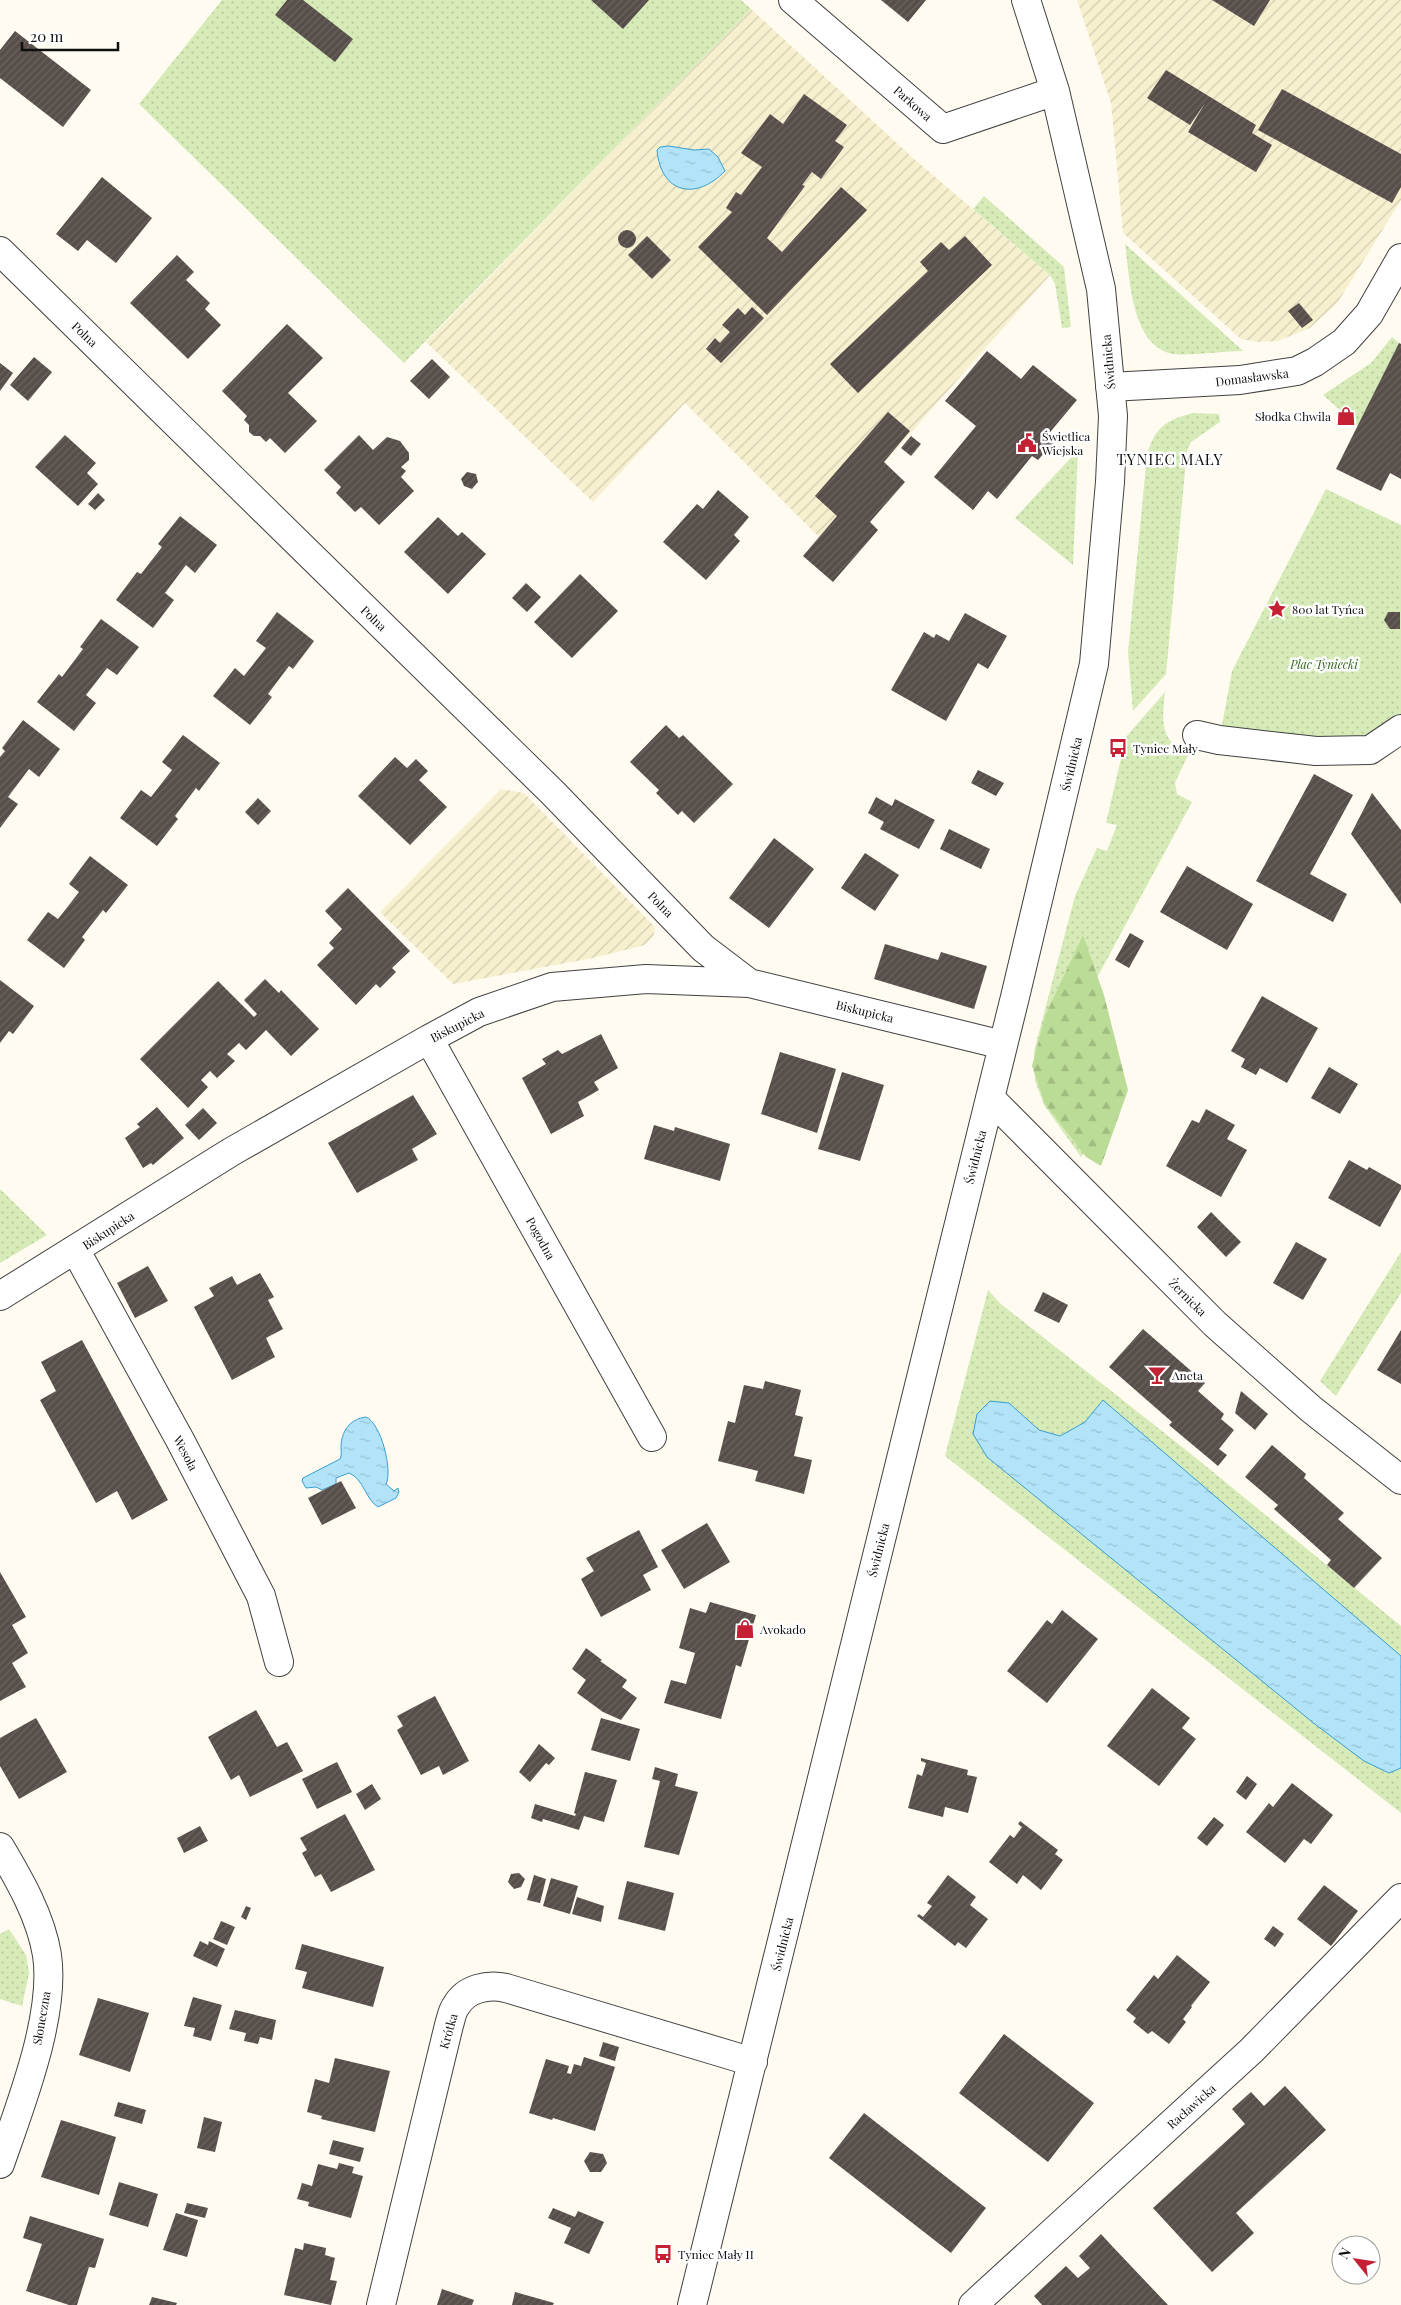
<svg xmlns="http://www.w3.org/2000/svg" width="1401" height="2305" viewBox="0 0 1401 2305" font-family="'Playfair Display',serif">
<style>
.farmland{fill:url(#farmland-furrows)}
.grass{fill:url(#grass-dots)}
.forest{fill:url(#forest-firs)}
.water{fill:url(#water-ripples);stroke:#379ed2}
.building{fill:url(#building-hatch)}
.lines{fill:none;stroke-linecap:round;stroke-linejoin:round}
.minor-casing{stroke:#414141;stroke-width:30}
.minor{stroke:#fff;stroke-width:28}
.labels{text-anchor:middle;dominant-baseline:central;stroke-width:5;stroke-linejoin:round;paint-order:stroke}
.street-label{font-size:12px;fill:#0e0e0e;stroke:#fff}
.poi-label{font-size:12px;fill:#0e0e0e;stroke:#fff;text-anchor:start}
.park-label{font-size:12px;font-style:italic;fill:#31691c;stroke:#fff}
.quarter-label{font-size:15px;letter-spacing:1px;fill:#0e0e0e;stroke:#fff}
</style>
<defs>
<pattern id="farmland-furrows" width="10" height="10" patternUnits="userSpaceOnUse" patternTransform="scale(1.25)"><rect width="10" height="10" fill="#f6f0cf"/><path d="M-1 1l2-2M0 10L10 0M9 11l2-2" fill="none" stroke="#d2cdb1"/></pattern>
<pattern id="grass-dots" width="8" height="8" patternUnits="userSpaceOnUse" patternTransform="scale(1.25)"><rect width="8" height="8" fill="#d6ebb8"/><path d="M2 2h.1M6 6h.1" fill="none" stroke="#b6c89d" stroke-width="1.8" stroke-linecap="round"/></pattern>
<pattern id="forest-firs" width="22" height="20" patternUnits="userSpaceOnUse" patternTransform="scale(1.25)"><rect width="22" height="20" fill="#bbdc96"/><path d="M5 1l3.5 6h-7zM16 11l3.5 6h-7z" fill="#a0bc80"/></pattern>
<pattern id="water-ripples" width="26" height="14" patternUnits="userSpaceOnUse" patternTransform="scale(1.25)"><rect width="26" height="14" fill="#b2e3f8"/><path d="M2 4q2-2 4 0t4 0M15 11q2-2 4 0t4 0" fill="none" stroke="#98c2d3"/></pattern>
<pattern id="building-hatch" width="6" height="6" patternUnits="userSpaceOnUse" patternTransform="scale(1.25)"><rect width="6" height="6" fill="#574e4a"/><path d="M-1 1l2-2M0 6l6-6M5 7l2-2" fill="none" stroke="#6a6360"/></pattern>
</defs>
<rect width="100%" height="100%" fill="#fffbf0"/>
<path class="farmland" d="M1077,0H1401V200L1338,302L1310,328L1278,341L1259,342L1241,339L1123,233L1111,103Z
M751,9L913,158L1050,275L819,537L685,403L593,502L426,342Z
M501,789L524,793L655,927L654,935L645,945L593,958L453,984L380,912Z"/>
<path class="grass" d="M222,0H741L751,9L404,363L139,104Z
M984,196L1064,267L1071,327L1062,328L1055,284L1050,275L973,209Z
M1125,244L1243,351C1225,351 1189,356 1173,354C1131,346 1130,278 1125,244Z
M1392,337L1399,343L1358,426L1323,395L1371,363Z
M1193,413L1219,414L1220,422L1191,442L1187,450L1166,674L1133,711L1128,652L1147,455C1155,427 1166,420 1193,413Z
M1078,450L1073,565L1015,518Z
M1326,489L1401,525V716L1375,732L1355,740L1221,731L1232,671Z
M1165,692C1162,721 1159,739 1188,755L1175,783L1177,794L1192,802L1052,1061L1086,1151L1081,1157L1044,1105L1035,1081L1034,1051L1075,896L1097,848L1107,851L1117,825L1106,823L1126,737Z
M0,1189L47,1235L0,1263Z
M1401,1252V1293L1336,1396L1320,1381Z
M988,1290L1001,1304L1191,1454L1401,1626V1656L1103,1400L1085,1422L1060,1436L1039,1430L1009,1403L987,1457L1316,1725L1364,1761L1389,1773L1401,1768V1813L945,1456Z
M9,1929L26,1955L29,1973L22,2006L0,1999V1934Z"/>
<path class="forest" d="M1083,935L1104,995L1128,1090L1101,1166L1086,1157L1045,1104L1032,1066L1045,1016Z"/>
<path class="water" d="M669,146L694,150L709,149L718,157L725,171C696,201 661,194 657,150L660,147Z
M1103,1400L1401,1656V1768L1389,1773L1364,1761L1316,1725L987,1457L973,1434L977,1414L990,1401L1009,1403L1039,1430L1060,1436L1085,1422Z
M366,1417C381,1423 393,1471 386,1484L394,1491L398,1488L399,1492L396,1498L378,1507C365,1499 364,1479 349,1473L336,1478V1484L322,1490L316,1487L306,1488L302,1481L303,1478L340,1459C342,1455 341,1452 341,1448C341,1431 350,1419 366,1417Z"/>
<path class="building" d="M287,0H303L353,39L335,62L275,15Z
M591,0H649L623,29Z
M881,0H926L908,22Z
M1212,0H1270L1254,26Z
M15,31L91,90L63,127L0,78V50Z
M1166,70L1256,125L1252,133L1272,145L1256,172L1188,132L1205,103L1190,125L1147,98Z
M1282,89L1401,154V187L1392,203L1258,130Z
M804,94L847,125L835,141L844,147L821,179L812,172L802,185L805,186L767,238L782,252L841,187L867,210L767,315L698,247L732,212L726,208L736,192L741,195L762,167L741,153L770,114L783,124Z
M102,177L152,218L116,263L87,240L78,251L56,234Z
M618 239a9 9 0 1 1 18 0a9 9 0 1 1-18 0Z
M647,236L671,260L652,279L628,255Z
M965,236L992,265L858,393L830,364L928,271L920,262L941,242L949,250Z
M177,255L194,272L186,280L210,303L205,309L221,325L188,359L130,303Z
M1299,303L1313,320L1302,328L1288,311Z
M752,307L764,318L721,363L706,349L715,338L720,343L730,332L722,325L738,308L745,315Z
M287,324L323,358L288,393L317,421L285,453L270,438L266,442L260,436H254L249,432V425L244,420L247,416L222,391Z
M1399,343L1401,344V479L1390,473L1381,491L1336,469Z
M987,351L1021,379L1033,365L1077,400L1046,437L1053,443L1038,460L1032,456L997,499L988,491L973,510L934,477L976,426L945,401Z
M34,357L52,372L28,401L10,385Z
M432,359L450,377L429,399L410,381Z
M0,363L13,373L0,391Z
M888,412L910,431L884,462L905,482L870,522L878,530L833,582L803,556L837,516L815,496Z
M65,435L96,463L87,473L98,484L78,506L35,467Z
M359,435L373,450L387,437L400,441L409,453V460L401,467L406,471L401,477L414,491L379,525L361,507L355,512L336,493L341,487L324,470Z
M911,436L921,444L911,456L901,448Z
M467,472L476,474L478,482L472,489L464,486L461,479Z
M718,490L749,517L734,535L740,541L706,580L663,542L697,504L703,509Z
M98,493L105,500L95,510L88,504Z
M180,516L217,545L195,573L186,565L165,593L174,600L153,628L116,600L137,572L141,574L162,547L158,544Z
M438,517L458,536L462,532L486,554L448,594L404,552Z
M580,574L618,611L572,658L534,622Z
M526,583L541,597L527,612L512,598Z
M277,612L314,641L293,669L289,666L268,694L272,697L250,725L213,696L235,668L244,676L266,648L256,641Z
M1388,612H1400V629H1390L1384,620Z
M965,613L1007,636L988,669L978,663L946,721L891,690L924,632L934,638L936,634L949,641Z
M101,619L139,647L117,675L107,668L86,695L96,703L74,731L37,702L59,674L62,677L83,649L80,647Z
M23,720L60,749L39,777L29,769L8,797L18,804L0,828V757L5,751L2,748Z
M666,725L679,738L683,735L733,784L694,823L682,811L678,815L656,793L659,790L630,762Z
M183,735L220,763L199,791L196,788L175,816L178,819L157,846L120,818L141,790L151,797L172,770L162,762Z
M395,757L407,768L416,759L428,771L419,780L447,807L410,845L358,796Z
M978,770L1004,783L996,796L971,783Z
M1314,774L1353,795L1310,874L1347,894L1333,922L1256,881Z
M1372,793L1401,830V904L1351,834Z
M876,797L892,806L895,799L935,820L919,849L880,829L884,822L868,813Z
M258,798L271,811L258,825L245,812Z
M949,829L990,849L981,869L940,849Z
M774,838L814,869L769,928L729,898Z
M865,853L899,875L875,911L841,888Z
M90,856L128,885L106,913L103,910L92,924L82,937L85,940L64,968L27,940L48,912L58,919L69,905L79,892L69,884Z
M1187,866L1253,904L1227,950L1160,912Z
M348,888L410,951L392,968L396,972L380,988L376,984L356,1005L317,965L334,948L329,943L342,929L325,911Z
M1130,933L1144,941L1129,968L1115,960Z
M885,944L938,960L941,952L987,966L974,1009L874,979Z
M265,979L279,993L281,990L319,1029L291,1056L266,1030L246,1050L239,1043L227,1054L235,1061L217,1078L210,1071L201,1080L208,1087L188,1108L140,1059L218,981L254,1017L257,1014L244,1000Z
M0,980L34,1006L13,1034L9,1031L0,1043Z
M1262,996L1318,1028L1287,1083L1260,1068L1256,1075L1241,1067L1245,1059L1231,1051Z
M601,1034L618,1068L594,1082L599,1090L578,1102L584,1116L551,1134L522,1078L546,1064L542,1059L558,1050L562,1054Z
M780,1052L836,1069L817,1133L761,1114Z
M1329,1067L1358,1084L1340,1114L1311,1098Z
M842,1072L884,1085L860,1161L818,1149Z
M413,1095L437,1134L412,1149L418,1160L357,1193L328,1143Z
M157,1107L184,1138L153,1165L151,1163L143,1168L125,1138L140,1127L137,1124Z
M203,1108L217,1123L199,1140L185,1125Z
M1206,1109L1235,1125L1227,1139L1247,1150L1221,1197L1166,1166L1192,1120L1199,1123Z
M654,1125L674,1131L675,1127L730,1144L720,1181L644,1159Z
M1349,1160L1367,1170L1369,1167L1401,1185V1189L1380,1227L1328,1198Z
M1211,1212L1241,1242L1226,1257L1197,1227Z
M1296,1242L1327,1259L1303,1300L1273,1283Z
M148,1266L168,1301L135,1318L117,1283Z
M260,1273L274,1297L268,1300L283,1329L266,1338L275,1357L232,1380L194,1307L214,1296L209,1288L232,1276L237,1285Z
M1043,1292L1068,1305L1059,1323L1034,1311Z
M1143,1329L1205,1383L1198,1391L1224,1414L1221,1419L1234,1430L1219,1449L1227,1455L1218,1466L1169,1425L1172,1422L1109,1367Z
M1401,1330V1384L1377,1370Z
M82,1340L168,1500L132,1520L117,1491L96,1503L40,1400L56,1391L41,1362Z
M765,1381L801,1390L795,1415L803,1417L794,1456L812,1460L804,1494L755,1481L758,1471L718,1461L728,1421L735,1423L744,1385L763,1389Z
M1241,1391L1268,1414L1255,1430L1235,1413Z
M1272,1445L1306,1474L1304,1478L1344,1513L1338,1519L1382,1558L1354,1588L1327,1565L1331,1560L1274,1509L1278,1505L1245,1477Z
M341,1481L356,1508L322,1525L308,1498Z
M707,1523L730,1562L684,1589L661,1550Z
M639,1530L658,1567L643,1575L651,1590L601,1617L581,1579L594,1571L586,1558Z
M0,1572L26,1617L12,1625L28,1653L12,1663L26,1687L0,1701Z
M710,1602L756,1615L741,1667L736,1665L721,1719L664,1703L671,1680L686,1684L695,1653L679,1648L690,1608L706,1613Z
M1062,1610L1098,1639L1047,1703L1007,1671L1047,1620L1052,1624Z
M586,1648L602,1660L600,1661L627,1680L622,1687L637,1698L621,1720L603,1712L577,1693L586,1680L572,1669Z
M1152,1688L1190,1718L1182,1728L1196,1739L1159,1786L1107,1746Z
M435,1696L469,1761L443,1775L439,1766L421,1775L397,1730L403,1726L397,1716Z
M256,1710L277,1747L287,1742L303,1771L250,1797L239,1775L231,1780L208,1737Z
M36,1718L67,1772L19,1799L0,1766V1738Z
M601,1718L640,1729L630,1761L591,1750Z
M539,1744L555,1758L549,1765L546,1763L530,1782L519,1772Z
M921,1758L968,1770L967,1775L977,1777L968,1813L945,1807L943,1817L908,1808L917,1774L922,1776L926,1763L921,1761Z
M337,1762L352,1792L317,1809L302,1779Z
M655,1767L678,1774L675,1786L698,1792L679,1855L644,1847L660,1781L652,1779Z
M585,1772L617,1780L604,1822L584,1816L579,1830L543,1819L542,1822L531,1818L535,1804L575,1816L576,1814L574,1813Z
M1247,1776L1257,1784L1246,1800L1236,1792Z
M1292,1783L1333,1815L1311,1844L1304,1839L1285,1863L1246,1832L1269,1803L1273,1807Z
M372,1784L381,1799L365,1810L356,1794Z
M345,1814L375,1870L331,1892L321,1874L315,1877L302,1853L307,1850L300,1838Z
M1214,1817L1224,1825L1207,1846L1197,1838Z
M1020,1821L1058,1850L1055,1854L1063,1860L1041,1890L1023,1875L1017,1884L989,1862L1010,1835L1014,1838L1022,1827L1018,1824Z
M200,1826L208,1841L184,1853L177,1838Z
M519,1873L525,1879L521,1887L514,1889L508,1882L511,1874Z
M534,1875L546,1879L540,1903L527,1900Z
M948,1875L976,1897L970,1905L988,1919L966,1948L958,1942L955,1946L917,1916L919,1914L923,1917L932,1906L927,1903Z
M551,1878L578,1886L570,1914L543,1906Z
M627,1881L674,1893L665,1931L618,1919Z
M1324,1885L1358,1911L1331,1946L1297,1919Z
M577,1897L604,1906L601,1922L572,1914Z
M246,1906L251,1908L246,1920L241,1917Z
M221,1921L235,1927L227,1945L213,1939Z
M1273,1926L1284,1934L1275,1947L1264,1939Z
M200,1941L208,1945L209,1941L225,1949L217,1967L193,1956Z
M302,1944L384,1967L373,2007L302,1988L307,1972L295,1969Z
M1177,1955L1210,1982L1191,2006L1192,2007L1183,2019L1186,2022L1169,2044L1152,2031L1148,2034L1133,2022L1136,2018L1126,2010L1154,1975L1158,1979Z
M193,1997L222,2005L211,2041L193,2036L195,2028L184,2026Z
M98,1998L149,2013L130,2072L79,2055Z
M235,2010L276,2020L272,2040L260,2037L258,2044L244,2041L246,2033L229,2029Z
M1004,2034L1094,2103L1048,2162L959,2093Z
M603,2042L619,2047L615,2061L599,2056Z
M584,2057L615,2067L595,2131L553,2118L552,2120L529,2113L546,2059L569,2066L567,2073L571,2074L574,2064L581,2066Z
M335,2058L390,2071L375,2132L321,2119L322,2116L307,2112L315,2079L329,2083Z
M1285,2086L1326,2130L1236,2213L1254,2233L1212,2272L1153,2208L1245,2124L1232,2109L1251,2092L1264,2106Z
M118,2102L146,2110L142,2124L114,2116Z
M864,2113L986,2208L951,2253L829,2158Z
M204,2117L222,2122L215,2152L197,2148Z
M61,2120L116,2137L99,2195L41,2177Z
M333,2140L364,2148L360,2162L329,2154Z
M590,2152L603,2154L607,2163L601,2172H590L584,2161Z
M339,2163L354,2167L352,2173L363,2176L351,2218L308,2206L309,2202L297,2199L302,2183L312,2186L318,2164L337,2169Z
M119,2182L158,2194L148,2227L109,2215Z
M187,2203L208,2208L205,2218L184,2213Z
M553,2208L575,2217L578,2211L604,2222L589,2254L564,2243L571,2228L548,2218Z
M176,2213L198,2220L187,2257L163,2250Z
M30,2216L104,2239L95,2268L89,2267L77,2305H69L26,2291L42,2244L23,2238Z
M1101,2234L1112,2246L1168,2305H1042L1034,2296L1066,2266L1078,2278L1090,2268L1079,2256Z
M304,2243L326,2248L325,2255L335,2258L330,2280L337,2281L331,2305L284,2295L295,2248L303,2250Z
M442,2289L474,2300L472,2305H437Z
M515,2292L554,2303L553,2305H512Z
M152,2297L177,2303L176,2305H149Z"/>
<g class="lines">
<g class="minor-casing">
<path id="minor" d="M793,0L943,129L1055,91
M0,251L553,793L703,948L749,983
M1110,387L1240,380L1297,371L1315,362L1344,342L1369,314L1401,258
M1197,735L1219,740L1316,751L1370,750L1401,729
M429,1039L652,1437
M990,1098L1215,1324L1311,1409L1401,1480
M76,1251L180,1440L261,1596L279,1662
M0,1296L231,1152L429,1039L479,1012L552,987L646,979L749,983L1003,1045
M0,1847C19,1879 41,1917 47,1955C56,2016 20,2106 0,2164
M381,2305L449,2025C451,2019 452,2011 456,2006C466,1988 488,1984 506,1988L753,2062
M692,2305L1015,997L1094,664L1110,482L1113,416L1101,289L1055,91L1026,0
M973,2305L1252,2050L1401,1898"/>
</g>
<use href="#minor" class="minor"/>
</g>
<defs>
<g id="shop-bare" transform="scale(1.5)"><path d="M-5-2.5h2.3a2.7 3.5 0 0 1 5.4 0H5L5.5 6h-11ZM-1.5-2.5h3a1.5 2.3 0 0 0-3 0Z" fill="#c42134" stroke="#fff" stroke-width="2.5" paint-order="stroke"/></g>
<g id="civic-bare" transform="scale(1.5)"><path d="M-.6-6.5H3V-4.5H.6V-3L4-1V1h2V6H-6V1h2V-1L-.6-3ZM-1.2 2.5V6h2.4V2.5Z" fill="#c42134" stroke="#fff" stroke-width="2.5" paint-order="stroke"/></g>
<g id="sight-bare" transform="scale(1.5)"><path d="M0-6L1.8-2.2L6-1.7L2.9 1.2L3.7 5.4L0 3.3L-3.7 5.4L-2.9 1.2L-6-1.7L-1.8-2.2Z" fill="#c42134" stroke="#fff" stroke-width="2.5" paint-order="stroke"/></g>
<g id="bus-bare" transform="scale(1.5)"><path d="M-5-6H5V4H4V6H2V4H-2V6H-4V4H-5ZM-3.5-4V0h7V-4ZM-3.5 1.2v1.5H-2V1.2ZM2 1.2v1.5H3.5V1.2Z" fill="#c42134" stroke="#fff" stroke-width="2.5" paint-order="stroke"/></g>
<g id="bar-bare" transform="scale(1.5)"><path d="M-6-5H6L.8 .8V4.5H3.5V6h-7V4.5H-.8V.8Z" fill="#c42134" stroke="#fff" stroke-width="2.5" paint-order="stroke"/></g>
</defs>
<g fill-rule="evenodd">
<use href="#shop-bare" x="1346" y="416"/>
<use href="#civic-bare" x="1027" y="443"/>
<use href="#sight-bare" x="1277" y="609"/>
<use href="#bus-bare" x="1118" y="748"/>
<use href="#bar-bare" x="1157" y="1375"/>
<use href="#shop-bare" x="745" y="1629"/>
<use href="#bus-bare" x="663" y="2254"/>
</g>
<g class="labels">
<g class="street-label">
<text transform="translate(913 103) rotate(41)">Parkowa</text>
<text transform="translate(85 334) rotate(44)">Polna</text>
<text transform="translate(1108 362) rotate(-95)">Świdnicka</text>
<text transform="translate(1252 377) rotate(-7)">Domasławska</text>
<text transform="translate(374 618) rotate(44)">Polna</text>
<text transform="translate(1071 764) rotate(-77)">Świdnicka</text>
<text transform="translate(661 904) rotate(46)">Polna</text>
<text transform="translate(865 1011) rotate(14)">Biskupicka</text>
<text transform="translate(457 1025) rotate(-27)">Biskupicka</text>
<text transform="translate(975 1157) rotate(-76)">Świdnicka</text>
<text transform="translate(108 1230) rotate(-33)">Biskupicka</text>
<text transform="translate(541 1238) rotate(61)">Pogodna</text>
<text transform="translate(1188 1297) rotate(45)">Żernicka</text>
<text transform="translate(186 1453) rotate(62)">Wesoła</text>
<text transform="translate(878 1550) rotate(-76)">Świdnicka</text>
<text transform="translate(782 1944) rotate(-76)">Świdnicka</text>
<text transform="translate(41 2018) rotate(-80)">Słoneczna</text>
<text transform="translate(448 2031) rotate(-74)">Krótka</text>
<text transform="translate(1191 2106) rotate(-42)">Racławicka</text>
</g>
<g class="poi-label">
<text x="1331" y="416" text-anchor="end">Słodka Chwila</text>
<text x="1042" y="436">Świetlica<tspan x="1042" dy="14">Wiejska</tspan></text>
<text x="1292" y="609">800 lat Tyńca</text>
<text x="1133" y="748">Tyniec Mały</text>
<text x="1172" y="1375">Aneta</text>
<text x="760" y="1629">Avokado</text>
<text x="678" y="2254">Tyniec Mały II</text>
</g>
<g class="park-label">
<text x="1324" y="664">Plac Tyniecki</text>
</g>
<g class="quarter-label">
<text x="1170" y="459">TYNIEC MAŁY</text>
</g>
</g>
<g transform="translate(1356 2260) rotate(300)"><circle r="24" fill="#ffffff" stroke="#9f9f9f"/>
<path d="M0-4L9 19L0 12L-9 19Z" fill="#c42134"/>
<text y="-8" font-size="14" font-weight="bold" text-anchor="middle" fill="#0e0e0e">N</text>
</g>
<path d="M22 42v8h96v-8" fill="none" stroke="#0e0e0e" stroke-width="2.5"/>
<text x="30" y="42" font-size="15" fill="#0e0e0e" stroke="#ffffff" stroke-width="4" paint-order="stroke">20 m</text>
</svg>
